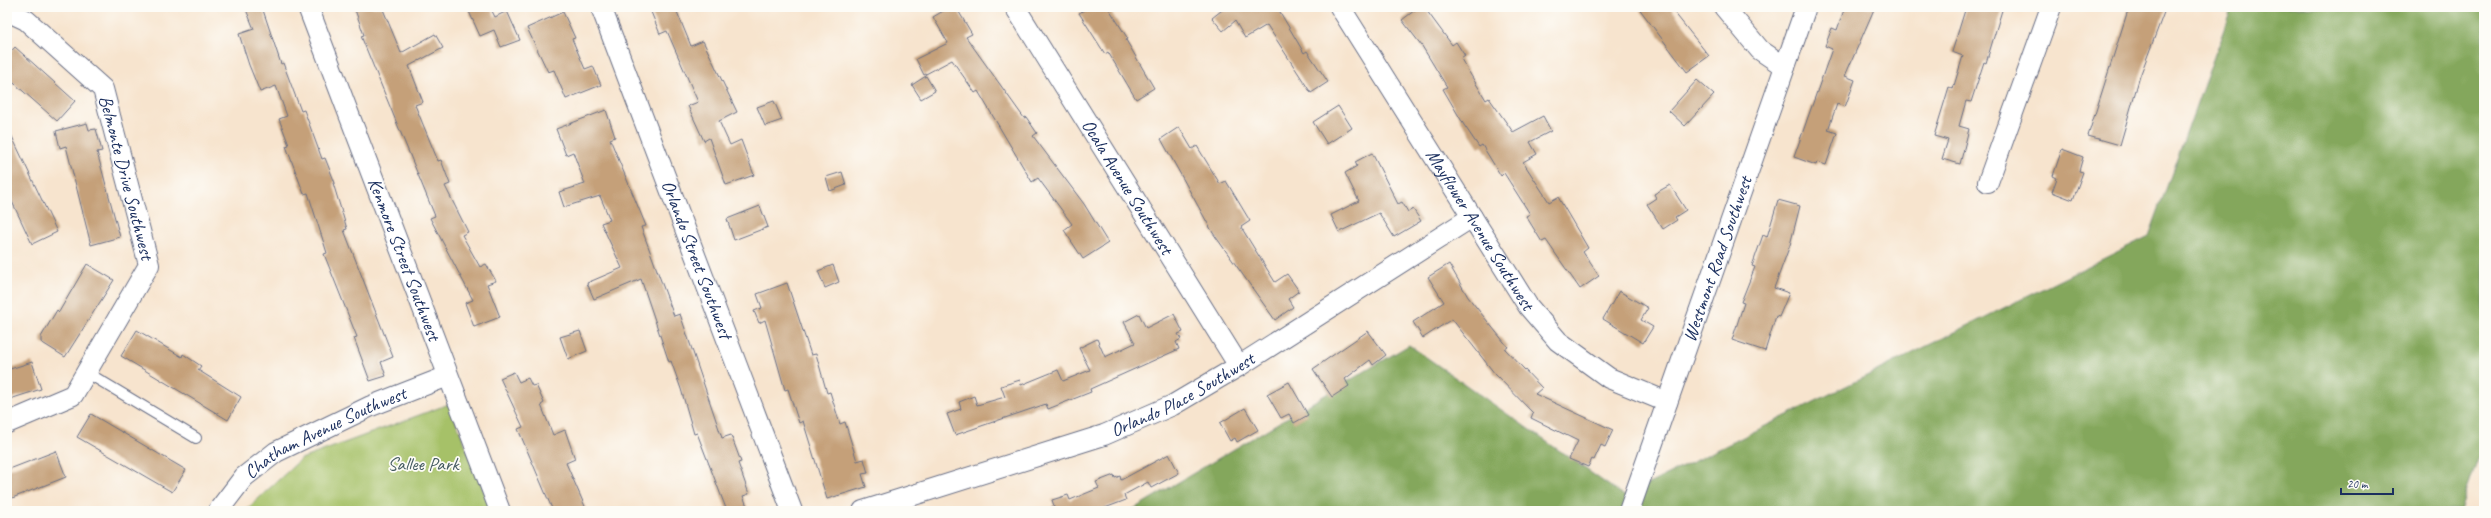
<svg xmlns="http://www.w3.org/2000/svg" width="2491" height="518" viewBox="0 0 2491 518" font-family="Caveat,sans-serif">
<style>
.green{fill:#a6c167;stroke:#607862}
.forest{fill:#84a75c;stroke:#506b5d}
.building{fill:#c5a079}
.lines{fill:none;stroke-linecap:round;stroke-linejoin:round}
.service-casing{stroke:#686e85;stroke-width:12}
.minor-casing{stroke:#686e85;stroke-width:22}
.service{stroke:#fff;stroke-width:10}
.minor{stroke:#fff;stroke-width:20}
.labels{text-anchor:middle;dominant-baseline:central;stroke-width:3.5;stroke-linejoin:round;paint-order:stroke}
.street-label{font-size:19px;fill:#1b2f5e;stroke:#fdfcf7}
.park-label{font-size:19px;fill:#455b61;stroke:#fdfcf7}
</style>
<rect width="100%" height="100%" fill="#fdfcf7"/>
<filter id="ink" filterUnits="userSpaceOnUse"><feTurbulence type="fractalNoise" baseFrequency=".025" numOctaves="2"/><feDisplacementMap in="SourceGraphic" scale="8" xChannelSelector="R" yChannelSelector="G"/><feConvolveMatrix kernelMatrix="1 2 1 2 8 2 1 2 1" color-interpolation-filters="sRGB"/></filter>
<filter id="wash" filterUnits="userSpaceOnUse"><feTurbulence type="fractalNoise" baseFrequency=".012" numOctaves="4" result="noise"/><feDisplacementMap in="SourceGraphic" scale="16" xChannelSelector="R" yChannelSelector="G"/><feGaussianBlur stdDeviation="0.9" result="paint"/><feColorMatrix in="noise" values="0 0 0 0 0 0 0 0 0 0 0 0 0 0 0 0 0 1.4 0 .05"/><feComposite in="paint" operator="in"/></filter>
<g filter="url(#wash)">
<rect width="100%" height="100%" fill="#f7e4ce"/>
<path class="green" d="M449,404L492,511H245L301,459Z"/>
<path class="forest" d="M2232,7H2484V442L2460,511H1130L1409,345L1624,496L2149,236Z"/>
<g id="blocks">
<path class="building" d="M245,7H262L281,64L283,63L301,111L304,110L322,159L325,158L335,183H333L347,229L344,230L393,357L381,362L386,376L370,381L354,338L357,337L324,254L327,253L308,193L304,194L286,146L289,145L279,119L287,116L276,86L260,92L249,65L239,34L254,29Z
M354,7H382L401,53L435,34L443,48L409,66L423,102L415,105L438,161L441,160L450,184L445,186L468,232L462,235L480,267L486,264L496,281L487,284L500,317L474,327L465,303L473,300L430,218L435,216L361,36L364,35Z
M467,7H490L495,17L507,11L520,40L501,47L494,30L480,36Z
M649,7H675L691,46L703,41L737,112L719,121L730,145L741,140L754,175L726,185L709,138L704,141L688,106L698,102L667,31L660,34Z
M950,7H956L972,34L966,37L1024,118L1026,117L1037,133L1033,136L1084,204L1108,243L1083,259L1064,230L1072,224L1038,178L1032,182L978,91L975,93L952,60L924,75L916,59L948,43L933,17Z
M1089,7H1108L1128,39L1126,40L1154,88L1136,99L1108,52L1105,54L1079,13Z
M1226,7H1277L1304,53L1307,51L1328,82L1311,93L1267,25L1245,38L1235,21L1223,31L1212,18Z
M1419,7H1424L1452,45L1456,42L1465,56L1461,59L1486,100L1489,98L1513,132L1543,116L1551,131L1530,142L1537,154L1523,162L1549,202L1558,197L1588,248L1583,252L1599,276L1580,289L1546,240L1542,242L1526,216L1530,214L1504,173L1501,176L1482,145L1479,147L1464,125L1443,89L1447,87L1422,46L1402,20Z
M1638,7H1670L1709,56L1687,72Z
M1845,7H1875L1845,76L1855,80L1845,107L1837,104L1828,130L1837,133L1826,165L1817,162L1816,165L1794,157L1832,49L1825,46L1832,28L1837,30Z
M1966,7H2003L1986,63L1984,62L1971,102L1966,101L1959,126L1969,129L1960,164L1942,159L1948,140L1934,136L1949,87L1953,89L1963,56L1952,52Z
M2129,7H2166L2140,76L2120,145L2088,136Z
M563,12L575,38L572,39L585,69L593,66L601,85L566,99L554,70L548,72L527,28Z
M15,47L75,101L57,121L7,77V56Z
M926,76L935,91L921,99L912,85Z
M1697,80L1714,95L1685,126L1669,111Z
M774,101L782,120L765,126L757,107Z
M1338,106L1352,128L1327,144L1313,122Z
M606,110L615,137L610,139L646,226L641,227L674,316L680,314L722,438L731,435L741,462L738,463L749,494L743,496L749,511H727L697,433L694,434L681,389L671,361L669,362L641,279L594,299L587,283L622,268L601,223L610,220L600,196L564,207L559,192L585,184L573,152L566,155L556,129Z
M87,123L89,130L96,129L102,151L97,152L120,237L91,245L66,146L60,148L56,131Z
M7,126L57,232L32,244L7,191Z
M1179,127L1192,149L1197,146L1220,184L1226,181L1250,221L1241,227L1275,282L1287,274L1299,291L1288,299L1293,307L1275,320L1213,233L1161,139Z
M2062,149L2083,157L2079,171L2083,172L2073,200L2052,192L2057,178L2053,176Z
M1372,153L1398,204L1402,202L1408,212L1413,209L1421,221L1394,237L1379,213L1339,232L1331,215L1359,201L1345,173L1357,166L1355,162Z
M842,172L846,185L830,191L826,177Z
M1670,185L1686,210L1675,217L1677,220L1663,229L1647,204L1656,198L1654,194Z
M1778,200L1800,206L1790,245L1774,288L1789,293L1779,317L1776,316L1765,351L1732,340L1744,303L1741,302L1755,267L1752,266L1763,235L1767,237Z
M760,206L768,227L734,240L727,219Z
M87,264L114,280L65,357L41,342V337L57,310L59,312Z
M1449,264L1468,297L1508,347L1505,349L1542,388L1535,394L1613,430L1605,447L1601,445L1594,460L1592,459L1588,467L1569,459L1578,441L1531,418L1533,413L1495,374L1452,319L1423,338L1413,322L1444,302L1428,277Z
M833,265L839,282L825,288L818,271Z
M787,283L811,355L816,354L827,393L830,392L840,424L845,422L857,461L864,459L868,473L862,474L866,487L827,499L803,421L799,423L788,389L785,390L765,320L759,323L754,311L762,308L757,294Z
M1619,291L1648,308L1641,320L1653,327L1643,343L1603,319Z
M1139,314L1146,328L1174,314L1183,332L1178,334L1181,339L1176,342L1179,349L1090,389L1091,392L1048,409L1046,404L955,435L947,414L961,409L959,402L974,396L977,405L1005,397L1001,386L1020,380L1021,385L1058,370L1063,381L1090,370L1079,348L1097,339L1105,357L1135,343L1124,322Z
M137,330L182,357L183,354L201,366L198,370L241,397L228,420L121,356Z
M580,331L587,351L568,359L560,337Z
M1368,331L1386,355L1373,365L1370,360L1345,379L1349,386L1332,397L1313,369Z
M32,362L41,389L7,400V370Z
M514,372L519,382L528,378L532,386L536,385L544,403L541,405L553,435L565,430L575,459L566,463L587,511H553L518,429L523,427L500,378Z
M1289,382L1308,415L1294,423L1289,414L1281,418L1267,394Z
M1245,408L1258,430L1237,442L1235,438L1230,441L1220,423Z
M91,414L186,470L172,492L77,437Z
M56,451L66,477L7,500V470Z
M1169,454L1179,473L1151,488L1148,482L1124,495L1126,500L1097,511H1044L1054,506L1052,500L1068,495L1070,500L1099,488L1096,482L1114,475L1115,478L1120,476L1121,480Z"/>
</g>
</g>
<g filter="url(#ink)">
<use href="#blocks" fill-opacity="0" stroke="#686e85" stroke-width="1"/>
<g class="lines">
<g class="service-casing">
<path id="service" d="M86,372L196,438"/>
</g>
<g class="minor-casing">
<g id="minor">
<path id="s1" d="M308,7L500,511"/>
<path id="s2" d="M601,7L792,511"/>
<path id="s3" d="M1015,7L1239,366"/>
<path id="s4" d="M1340,7L1528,306L1558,341L1609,378L1667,402"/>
<path d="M1724,7L1760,50L1785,67"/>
<path id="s5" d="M7,11L26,20L103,89L149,265L73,395L7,423"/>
<path d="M1988,182L2051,7"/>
<path id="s6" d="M218,511L244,477L276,452L371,406L448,376"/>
<path id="s7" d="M863,511L1104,435L1173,405L1239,366L1472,217"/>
<path id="s8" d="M1629,511L1806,7"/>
</g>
</g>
<use href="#service" class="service"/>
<use href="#minor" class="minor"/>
</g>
</g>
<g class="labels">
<g class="street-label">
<text stroke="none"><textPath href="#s5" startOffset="216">Belmonte Drive Southwest</textPath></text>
<text stroke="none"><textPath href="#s3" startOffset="212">Ocala Avenue Southwest</textPath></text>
<text stroke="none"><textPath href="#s4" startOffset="263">Mayflower Avenue Southwest</textPath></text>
<text stroke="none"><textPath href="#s1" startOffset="270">Kenmore Street Southwest</textPath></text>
<text stroke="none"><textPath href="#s2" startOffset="270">Orlando Street Southwest</textPath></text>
<text stroke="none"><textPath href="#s8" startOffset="267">Westmont Road Southwest</textPath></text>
<text stroke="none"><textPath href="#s7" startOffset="341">Orlando Place Southwest</textPath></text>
<text stroke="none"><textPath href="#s6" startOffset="136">Chatham Avenue Southwest</textPath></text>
</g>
<g class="park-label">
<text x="423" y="464">Sallee Park</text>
</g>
</g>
<rect width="2491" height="518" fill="none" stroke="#fdfcf7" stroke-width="24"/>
<path d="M2341 488v6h52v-6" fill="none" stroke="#1b2f5e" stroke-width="2"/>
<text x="2347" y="488" font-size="12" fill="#1b2f5e" stroke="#fdfcf7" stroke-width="3" paint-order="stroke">20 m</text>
</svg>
